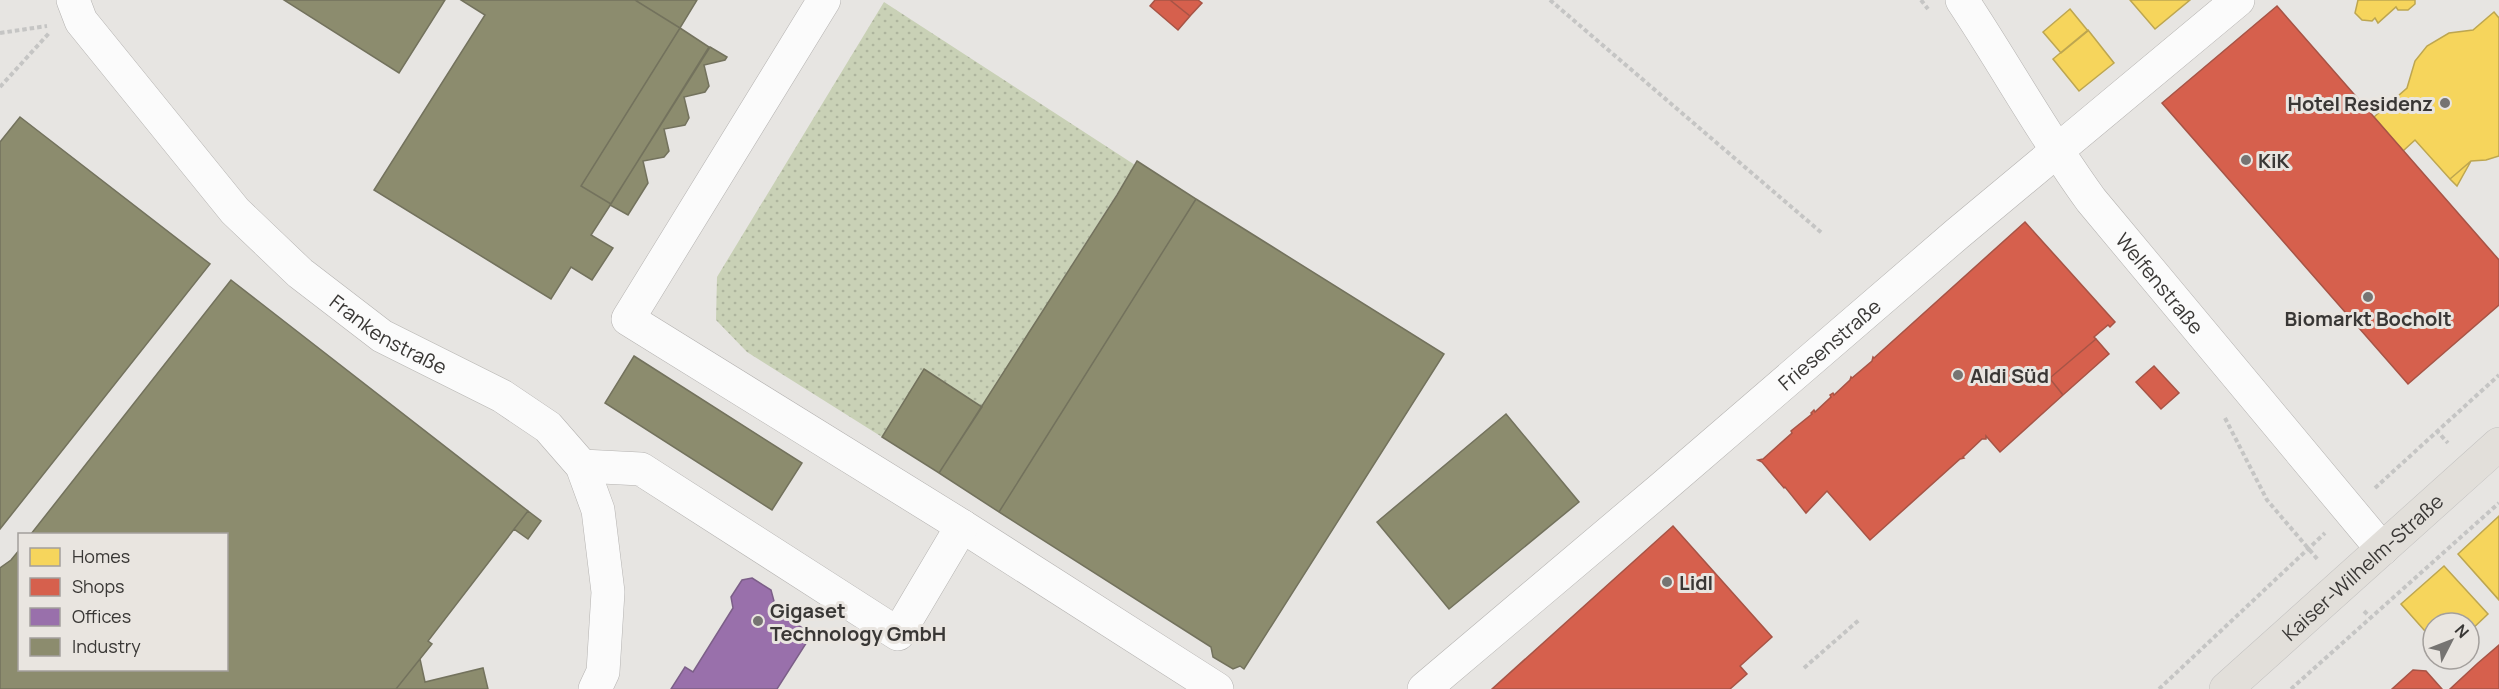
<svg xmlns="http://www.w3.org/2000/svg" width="2499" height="689" viewBox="0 0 2499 689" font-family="Manrope,sans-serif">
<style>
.green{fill:url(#green-dots)}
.homes{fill:#f6d55c;stroke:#bda650;stroke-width:1.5}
.shops{fill:#d6604d;stroke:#a75446;stroke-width:1.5}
.offices{fill:#9970ab;stroke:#7c5f88;stroke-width:1.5}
.industry{fill:#8c8c6e;stroke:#73725d;stroke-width:1.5}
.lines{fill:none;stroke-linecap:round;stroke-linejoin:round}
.minor-casing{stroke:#b4b2b0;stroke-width:34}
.major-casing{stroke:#c3c2c1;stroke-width:34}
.path{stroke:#c5c5c4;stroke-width:4;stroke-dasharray:4.5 3;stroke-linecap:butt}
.minor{stroke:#fbfbfb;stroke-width:33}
.major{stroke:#e2dfda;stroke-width:33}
.poi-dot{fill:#767472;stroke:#e9e5e0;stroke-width:2}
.labels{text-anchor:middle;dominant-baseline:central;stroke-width:6;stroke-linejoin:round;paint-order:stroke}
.poi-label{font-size:20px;font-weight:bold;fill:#393735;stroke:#e9e5e0;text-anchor:start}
.street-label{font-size:20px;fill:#393735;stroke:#e9e5e0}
</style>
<defs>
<pattern id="green-dots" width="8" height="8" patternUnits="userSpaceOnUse" patternTransform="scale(1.5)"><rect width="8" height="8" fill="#c9d1b6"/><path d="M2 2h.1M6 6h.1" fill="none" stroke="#adb49d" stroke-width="1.8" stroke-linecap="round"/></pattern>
</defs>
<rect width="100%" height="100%" fill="#e7e5e2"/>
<path class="green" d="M884,2L1135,165L982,407L924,370L882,437L747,352L716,320L717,277Z"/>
<path class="homes" d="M2130,0H2190L2155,29Z
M2358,0H2415V4L2408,10H2398L2396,7L2378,23L2375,18L2372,21L2362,20L2355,13Z
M2070,9L2088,31L2061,53L2043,32Z
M2494,12L2499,18V156L2486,160L2471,161L2450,179L2415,140L2403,151L2374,117L2407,88L2415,61L2427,46L2449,33L2473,30Z
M2088,30L2114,63L2079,91L2053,59Z
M2471,161L2457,186L2450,179Z
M2499,516V600L2458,554Z
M2444,566L2488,614L2469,632V623H2433V640L2401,604Z"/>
<path class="shops" d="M1155,0H1170L1190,16L1178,30L1150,6Z
M1170,0H1198L1202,3L1190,16Z
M2277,6L2499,260V305L2408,384L2162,103Z
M2025,222L2115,322L2110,327L2108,325L2094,337L2096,339L2051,377V380L2063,395L2000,452L1986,436V439H1982L1963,457L1964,458L1960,459L1870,540L1827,491L1806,513L1785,487L1784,488L1762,462L1758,460L1763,459L1792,433L1791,431L1812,414L1811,413L1814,410L1815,412L1831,397L1830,395L1833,393L1834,395L1850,380L1851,377L1852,378L1872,361L1873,357L1874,358Z
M2096,339L2109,354L2063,395L2051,380V377Z
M2154,366L2179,393L2161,409L2136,382Z
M1673,526L1772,637L1740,666L1747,674L1730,689H1492Z
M2499,645V689H2450L2478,663Z
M2413,670L2426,671L2442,689H2392Z"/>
<path class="offices" d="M752,578L771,590L774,601L769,607L812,634L777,689H671L685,667L693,672L733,608L731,597L742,580Z"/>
<path class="industry" d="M284,0H445L399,73Z
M461,0H635L680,28L581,186L611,204L591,235L613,248L592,280L571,267L551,299L374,190L485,15Z
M635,0H697L680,28Z
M680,28L709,47L611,204L581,186Z
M710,47L727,57L725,60L704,65L709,86L705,92L684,97L689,118L685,125L664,129L669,151L664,157L643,161L648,183L628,215L610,205Z
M20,117L210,264L0,529V142Z
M1137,161L1196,199L999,512L939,473L1117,195Z
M1196,199L1444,354L1244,669L1240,666L1233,669L1213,657L1211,647L999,512Z
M231,280L528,511L428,641L432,644L396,689H0V568L11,560L20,549V670H226V534H31Z
M634,356L802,463L772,510L605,403Z
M924,369L982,407L939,473L882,437Z
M1506,414L1579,502L1449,609L1377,522Z
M528,511L541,521L528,539L514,529Z
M420,659L425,682L483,668L488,689H396Z"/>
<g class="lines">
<g class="minor-casing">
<g id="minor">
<path id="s1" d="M73,0L81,21L235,211L300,273L382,336L502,396L548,427L582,466L598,510L608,592L603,672L595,689"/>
<path d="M824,0L628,319L962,526L1217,689"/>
<path id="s2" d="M1962,0C2006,66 2044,136 2091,200L2382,549"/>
<path d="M582,466L641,469L898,634L962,526"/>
<path id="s3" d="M1424,689L1662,488L1957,234L2238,0"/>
</g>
</g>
<g class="major-casing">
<g id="major">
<path id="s4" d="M2226,689L2499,444"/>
</g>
</g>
<path class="path" d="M1550,0L1823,234
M1921,0L1928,9
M0,33L47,26
M0,87L50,32
M2225,418L2267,500L2319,561
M2436,430L2448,443
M2375,488L2499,375
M2364,611L2370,617
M1804,668L1859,620
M2159,689L2325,533
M2291,689L2499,503"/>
<use href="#minor" class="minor"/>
<use href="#major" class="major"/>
</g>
<g class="poi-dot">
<circle cx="2445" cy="103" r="6"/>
<circle cx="2246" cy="160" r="6"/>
<circle cx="2368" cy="297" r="6"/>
<circle cx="1958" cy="375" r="6"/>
<circle cx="1667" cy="582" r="6"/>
<circle cx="758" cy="621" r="6"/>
</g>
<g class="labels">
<g class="poi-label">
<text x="2433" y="103" text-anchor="end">Hotel Residenz</text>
<text x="2258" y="160">KiK</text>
<text x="2368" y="318" text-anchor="middle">Biomarkt Bocholt</text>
<text x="1970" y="375">Aldi Süd</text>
<text x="1679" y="582">Lidl</text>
<text x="770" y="610">Gigaset<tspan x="770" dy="23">Technology GmbH</tspan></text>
</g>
<g class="street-label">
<text stroke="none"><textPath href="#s2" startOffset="346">Welfenstraße</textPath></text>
<text stroke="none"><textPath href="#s1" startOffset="465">Frankenstraße</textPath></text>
<text stroke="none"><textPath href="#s3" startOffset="532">Friesenstraße</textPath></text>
<text stroke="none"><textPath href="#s4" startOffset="183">Kaiser-Wilhelm-Straße</textPath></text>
</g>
</g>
<rect x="18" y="533" width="210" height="138" fill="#e9e5e0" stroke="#a39f9c" stroke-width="1.5"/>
<rect x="30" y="548" width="30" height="18" fill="#f6d55c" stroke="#a39f9c" stroke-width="1.5"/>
<text x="72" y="563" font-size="18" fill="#393735">Homes</text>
<rect x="30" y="578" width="30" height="18" fill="#d6604d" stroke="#a39f9c" stroke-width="1.5"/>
<text x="72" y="593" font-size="18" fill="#393735">Shops</text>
<rect x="30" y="608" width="30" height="18" fill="#9970ab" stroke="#a39f9c" stroke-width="1.5"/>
<text x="72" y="623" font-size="18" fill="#393735">Offices</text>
<rect x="30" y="638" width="30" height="18" fill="#8c8c6e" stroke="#a39f9c" stroke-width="1.5"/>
<text x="72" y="653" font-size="18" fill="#393735">Industry</text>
<g transform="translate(2451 641) rotate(48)"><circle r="28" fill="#e9e5e0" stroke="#a39f9c" stroke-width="1.5"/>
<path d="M0-4.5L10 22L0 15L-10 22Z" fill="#767472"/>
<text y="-9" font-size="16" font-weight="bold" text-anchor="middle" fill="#393735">N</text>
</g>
</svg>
